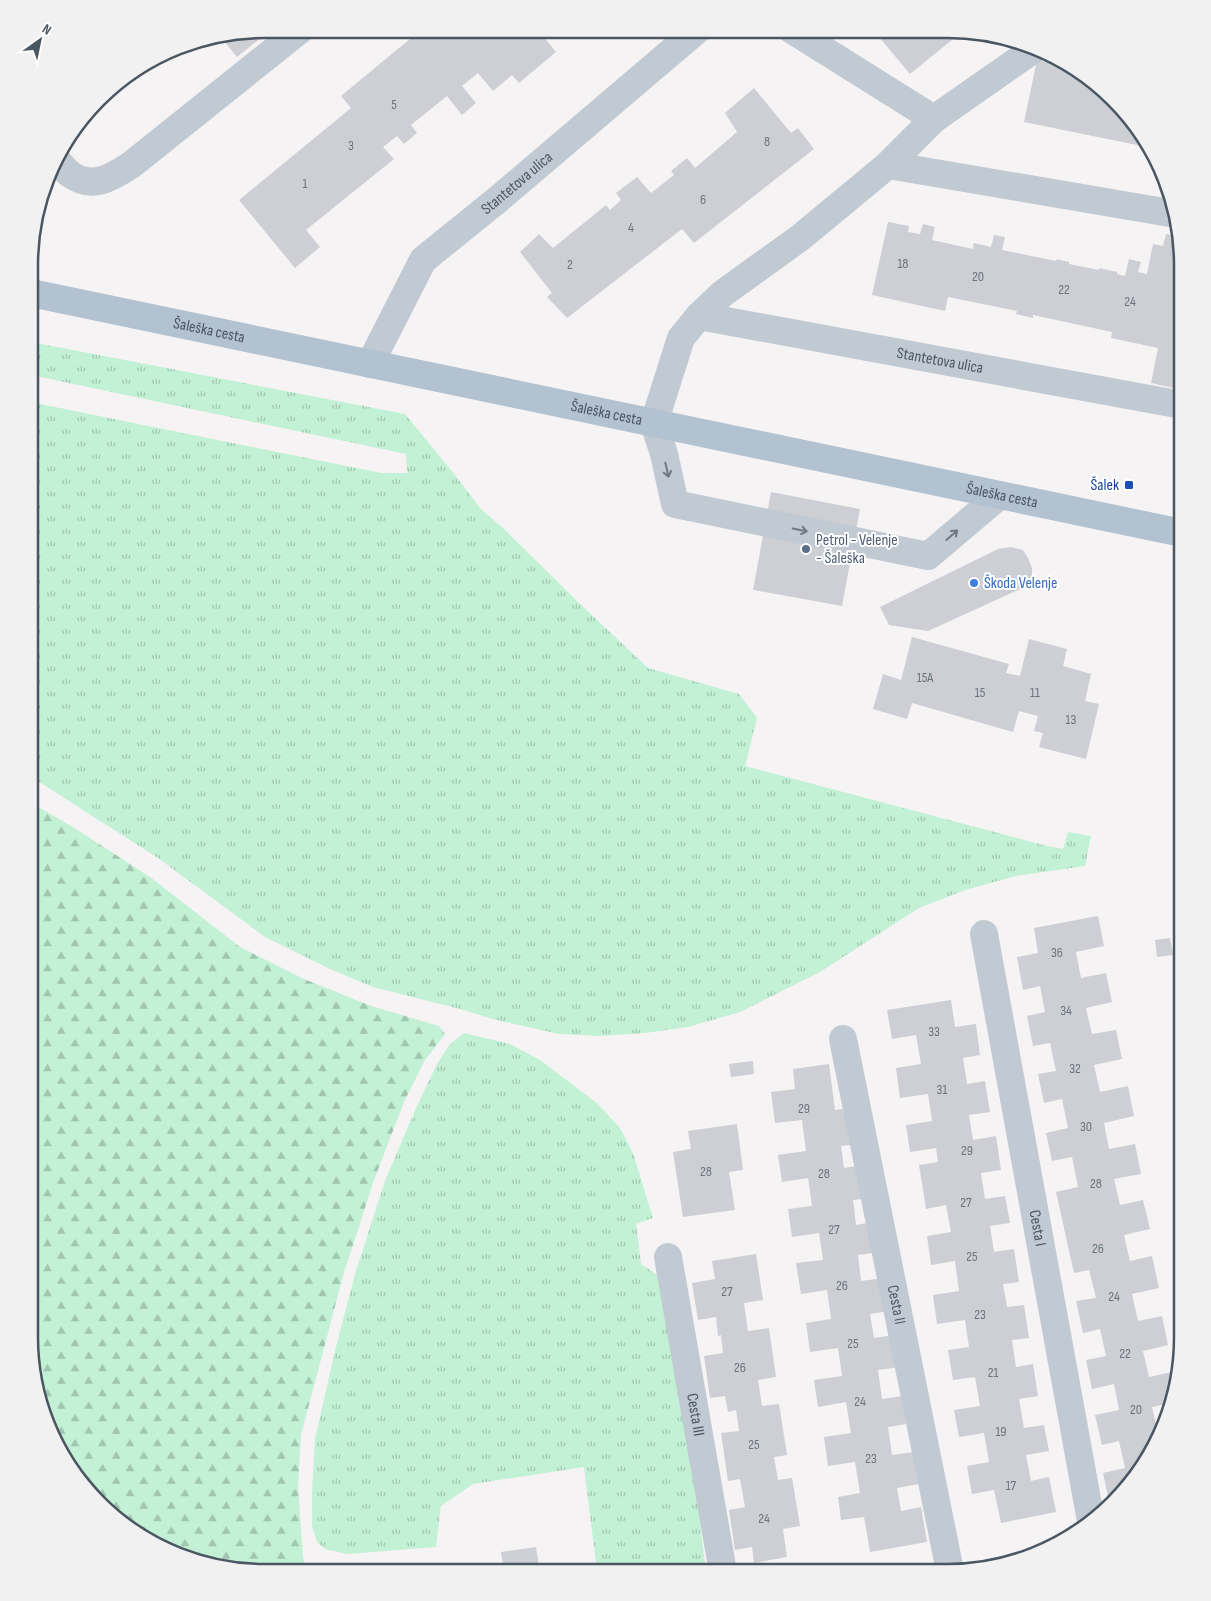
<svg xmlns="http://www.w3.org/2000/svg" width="1211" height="1601" viewBox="0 0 1211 1601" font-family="'Sofia Sans Condensed',sans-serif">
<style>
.grass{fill:url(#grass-tufts)}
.forest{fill:url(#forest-firs)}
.building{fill:#cdcfd5}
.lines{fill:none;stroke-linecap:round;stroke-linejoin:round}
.minor{stroke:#c1cad2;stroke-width:28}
.major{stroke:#b3c2d1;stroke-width:28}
.oneway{stroke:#6e7983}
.transit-dot{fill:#1a4fb4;stroke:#fff;stroke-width:2}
.service-dot{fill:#5c6f8a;stroke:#fff;stroke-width:2}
.shop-dot{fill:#3f7fe0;stroke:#fff;stroke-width:2}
.labels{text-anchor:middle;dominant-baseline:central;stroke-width:4;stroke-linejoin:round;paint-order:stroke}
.number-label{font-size:14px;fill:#6b747e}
.street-label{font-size:16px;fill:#4a5661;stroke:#fff}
.transit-label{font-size:16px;fill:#164399;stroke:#fff;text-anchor:end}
.service-label{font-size:16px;fill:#4e5e75;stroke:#fff;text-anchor:start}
.shop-label{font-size:16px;fill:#366cbe;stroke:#fff;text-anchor:start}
.rim{fill:none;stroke:#4a5661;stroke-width:2.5}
</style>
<defs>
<pattern id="grass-tufts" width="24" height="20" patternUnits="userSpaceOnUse" patternTransform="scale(1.25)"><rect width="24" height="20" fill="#c3f1d5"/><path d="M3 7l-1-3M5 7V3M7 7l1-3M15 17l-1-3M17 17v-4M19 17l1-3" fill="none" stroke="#a0c6b0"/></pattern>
<pattern id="forest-firs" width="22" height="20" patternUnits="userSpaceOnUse" patternTransform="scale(1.25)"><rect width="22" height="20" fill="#c3f1d5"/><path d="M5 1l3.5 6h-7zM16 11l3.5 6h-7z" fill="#a0c6b0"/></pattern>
</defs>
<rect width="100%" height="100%" fill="#f5f3f3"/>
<path class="grass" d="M31,342L405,414L455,475L480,508L504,529L578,602L648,668L739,694L757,718L745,766L1047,846L1063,849L1068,832L1091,836L1085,866L1016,876L965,890L919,908L820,972L740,1012L688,1027L645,1033L600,1036L559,1034L493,1019L460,1009L373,987L330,969L265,937L158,858L30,776V402L381,473H407L406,454L31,375Z
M464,1033L510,1044L540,1060L598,1104L620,1128L633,1153L653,1218L636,1224L641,1264L666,1281L691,1447L706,1572L597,1571L584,1467L473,1484L441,1506L436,1547L348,1554L325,1549L317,1542L312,1527V1491L315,1439L335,1351L355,1274L385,1181L416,1108L437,1064L450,1044Z"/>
<path class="forest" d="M30,802L76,829L150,877L240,947L304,979L371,1006L439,1026L445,1034L425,1060L404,1102L374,1180L343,1276L301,1435L298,1486L303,1557L306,1570H234L133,1532L87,1492L53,1441L29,1337Z"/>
<path class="building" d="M265,29H272L237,57L220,36Z
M422,29L538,30L556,52L519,83L512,75L493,91L478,73L462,86L476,103L462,115L447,96L411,125L417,133L404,144L397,136L383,147L394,159L306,230L320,247L295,268L239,200L351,108L341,96Z
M874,31H963L910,74Z
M1037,60L1073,68L1090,77L1147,147L1024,122Z
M754,88L791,133L798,128L814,149L694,243L682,229L567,318L547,297L552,293L520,252L539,234L553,248L606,205L610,210L621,200L616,193L637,177L651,193L674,175L671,171L687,158L695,168L737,132L725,113Z
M888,222L909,226L908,232L920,234L923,224L935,227L932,240L973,249L974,243L991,247L994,235L1005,237L1002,250L1056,261L1057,259L1069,262V264L1099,270V268L1117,272V274L1125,276L1129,259L1141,262L1138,272L1147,274L1153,244L1163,246L1166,234L1176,236L1182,264V390L1151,383L1158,348L1111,338L1112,332L1033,315V318L1016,314L1017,311L948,297L945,311L872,295Z
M771,492L860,509L842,606L753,590Z
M1011,547L1023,550L1028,558L1032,568V579L1027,586L928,631L889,625L880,607L998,549Z
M912,637L1009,664L1006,673L1020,676L1029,639L1067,649L1063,666L1091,674L1085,701L1099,704L1086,759L1039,747L1043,733L1034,731L1038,716L1019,711L1013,732L912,703L907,719L873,709L883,674L901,680Z
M1098,916L1104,946L1076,952L1081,978L1106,973L1112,1002L1086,1008L1092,1034L1116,1030L1122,1059L1094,1065L1100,1092L1128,1086L1134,1116L1104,1123L1109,1149L1135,1144L1141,1174L1114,1179L1120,1205L1143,1200L1150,1229L1124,1235L1130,1261L1152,1256L1159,1288L1132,1294L1138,1321L1162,1316L1168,1345L1143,1351L1149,1377L1172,1372L1175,1386L1171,1403L1152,1407L1158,1433L1160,1432L1142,1468L1113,1501L1109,1502L1103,1473L1125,1468L1119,1441L1102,1445L1095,1415L1119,1410L1114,1384L1092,1389L1086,1360L1106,1356L1100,1329L1083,1333L1076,1301L1096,1298L1089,1270L1074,1273L1056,1192L1078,1187L1072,1157L1052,1161L1046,1133L1068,1128L1062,1099L1044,1103L1038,1074L1056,1071L1050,1043L1033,1046L1027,1016L1045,1012L1040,986L1023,990L1017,957L1038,953L1034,928Z
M1170,938L1173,955L1157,957L1155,940Z
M951,1000L955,1027L976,1024L980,1055L963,1058L967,1084L985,1081L990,1112L969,1115L973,1140L996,1136L1001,1170L981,1173L985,1199L1005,1196L1010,1223L990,1226L994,1252L1014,1249L1019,1282L1003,1284L1007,1307L1024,1305L1029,1338L1012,1340L1016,1367L1033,1364L1038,1396L1019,1399L1024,1428L1044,1425L1049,1451L1026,1455L1031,1481L1049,1477L1056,1512L1001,1523L994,1490L972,1494L967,1466L989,1462L984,1433L959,1437L954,1410L980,1406L975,1377L953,1380L948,1350L969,1347L965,1320L937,1324L933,1295L959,1291L955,1261L931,1265L927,1236L951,1232L946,1205L926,1209L922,1183L919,1165L938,1162L936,1148L910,1152L906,1125L932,1121L928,1094L900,1098L896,1068L921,1064L916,1035L892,1039L887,1010Z
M753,1061L754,1074L731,1077L729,1064Z
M829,1064L835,1110L856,1107L861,1144L841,1146L844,1168L867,1164L872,1198L853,1200L856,1225L877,1221L881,1252L858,1255L861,1281L884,1278L889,1311L870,1314L874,1338L895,1335L900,1367L878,1370L882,1399L902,1396L906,1424L888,1427L892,1455L914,1452L919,1484L897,1488L901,1511L921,1507L927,1542L870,1552L864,1517L841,1520L838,1497L860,1493L855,1462L828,1466L824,1437L851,1433L846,1402L818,1407L814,1380L842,1376L838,1348L810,1352L806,1323L831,1319L827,1290L801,1294L796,1263L823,1260L819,1233L792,1237L788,1209L812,1206L808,1178L782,1182L778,1155L806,1151L802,1120L775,1123L771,1092L795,1089L793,1069Z
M737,1124L743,1170L729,1172L735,1210L683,1217L673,1152L691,1149L688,1131Z
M756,1254L763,1300L744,1303L748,1331L769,1328L776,1377L758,1380L762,1406L779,1404L787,1455L774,1457L778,1480L792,1478L800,1526L783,1529L787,1557L754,1563L752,1547L735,1550L729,1510L745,1507L740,1479L728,1481L721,1433L739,1431L736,1410L728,1412L725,1396L710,1398L704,1356L723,1353L721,1335L718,1336L716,1317L698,1320L692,1283L715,1279L712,1261Z
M536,1547L539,1566L547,1565V1571H504L501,1552Z"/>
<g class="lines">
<g class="minor">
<path d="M792,30L934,119"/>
<path d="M56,159C60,164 65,170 70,174C92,190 111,178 131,165L301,29"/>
<path d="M888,165L1170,213"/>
<path id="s1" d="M699,316L1182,405"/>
<path id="s2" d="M370,364L423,260L496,201L697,30"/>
<path d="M1000,495L928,556L675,504L664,454L654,423L681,338L699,316L722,294L801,237L888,165L934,119L1037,47"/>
<path id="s3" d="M984,934L1091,1521"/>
<path id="s4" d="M843,1039L950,1571"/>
<path id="s5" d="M668,1257L723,1572"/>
</g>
<path class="major" id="s6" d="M31,293L1182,533"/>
</g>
<defs><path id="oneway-shaft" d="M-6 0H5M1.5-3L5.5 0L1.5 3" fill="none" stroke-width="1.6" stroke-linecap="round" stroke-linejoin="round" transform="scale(1.25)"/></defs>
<g class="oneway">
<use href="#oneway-shaft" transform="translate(667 470) rotate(77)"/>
<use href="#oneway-shaft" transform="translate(800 530) rotate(12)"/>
<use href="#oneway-shaft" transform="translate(952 535) rotate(-41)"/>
</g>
<rect class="transit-dot" x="1124" y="480" width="10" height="10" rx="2.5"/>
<circle class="service-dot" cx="806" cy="549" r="5"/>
<circle class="shop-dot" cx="974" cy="583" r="5"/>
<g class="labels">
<g class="number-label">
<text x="394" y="104">5</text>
<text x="767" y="141">8</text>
<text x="351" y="145">3</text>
<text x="305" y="183">1</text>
<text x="703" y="199">6</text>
<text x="631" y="227">4</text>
<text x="903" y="263">18</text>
<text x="570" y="264">2</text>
<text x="978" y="276">20</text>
<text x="1064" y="289">22</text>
<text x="1130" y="301">24</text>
<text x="925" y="677">15A</text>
<text x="980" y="692">15</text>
<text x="1035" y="692">11</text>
<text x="1071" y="719">13</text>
<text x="1057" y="952">36</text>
<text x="1066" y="1010">34</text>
<text x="934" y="1031">33</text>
<text x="1075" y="1068">32</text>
<text x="942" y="1089">31</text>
<text x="804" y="1108">29</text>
<text x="1086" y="1126">30</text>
<text x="967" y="1150">29</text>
<text x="706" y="1171">28</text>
<text x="824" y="1173">28</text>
<text x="1096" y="1183">28</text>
<text x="966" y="1202">27</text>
<text x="834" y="1229">27</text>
<text x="1098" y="1248">26</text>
<text x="972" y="1256">25</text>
<text x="842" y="1285">26</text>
<text x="727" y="1291">27</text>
<text x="1114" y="1296">24</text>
<text x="980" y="1314">23</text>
<text x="853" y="1343">25</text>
<text x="1125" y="1353">22</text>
<text x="740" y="1367">26</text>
<text x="993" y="1372">21</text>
<text x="860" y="1401">24</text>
<text x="1136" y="1409">20</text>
<text x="1001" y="1431">19</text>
<text x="754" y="1444">25</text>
<text x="871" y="1458">23</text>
<text x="1011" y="1485">17</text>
<text x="764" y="1518">24</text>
</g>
<g class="street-label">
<text stroke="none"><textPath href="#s2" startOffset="238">Stantetova ulica</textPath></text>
<text stroke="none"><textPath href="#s6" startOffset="182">Šaleška cesta</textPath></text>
<text stroke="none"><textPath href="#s1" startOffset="245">Stantetova ulica</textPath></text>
<text stroke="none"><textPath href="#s6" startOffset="588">Šaleška cesta</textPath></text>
<text stroke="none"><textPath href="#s6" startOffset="992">Šaleška cesta</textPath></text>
<text stroke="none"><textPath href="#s3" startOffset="299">Cesta I</textPath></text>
<text stroke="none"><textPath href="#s4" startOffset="271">Cesta II</textPath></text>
<text stroke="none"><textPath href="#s5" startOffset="160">Cesta III</textPath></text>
</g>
<g class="transit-label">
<text x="1119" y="485">Šalek</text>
</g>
<g class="service-label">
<text x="816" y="540">Petrol - Velenje<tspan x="816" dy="18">- Šaleška</tspan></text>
</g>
<g class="shop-label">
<text x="984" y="583">Škoda Velenje</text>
</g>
</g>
<path d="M0 0H1211V1601H0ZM265 38H947A227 227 0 0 1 1174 265V1337A227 227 0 0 1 947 1564H265A227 227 0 0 1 38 1337V265A227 227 0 0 1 265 38Z" fill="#f1f1f2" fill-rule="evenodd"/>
<path class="rim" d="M265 38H947A227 227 0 0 1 1174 265V1337A227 227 0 0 1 947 1564H265A227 227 0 0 1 38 1337V265A227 227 0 0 1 265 38Z"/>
<g transform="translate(40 40) rotate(33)" stroke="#ffffff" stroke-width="4" paint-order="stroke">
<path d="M0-4L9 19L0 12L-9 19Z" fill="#4a5661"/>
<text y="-8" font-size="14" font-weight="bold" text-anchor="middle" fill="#4a5661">N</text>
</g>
</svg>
